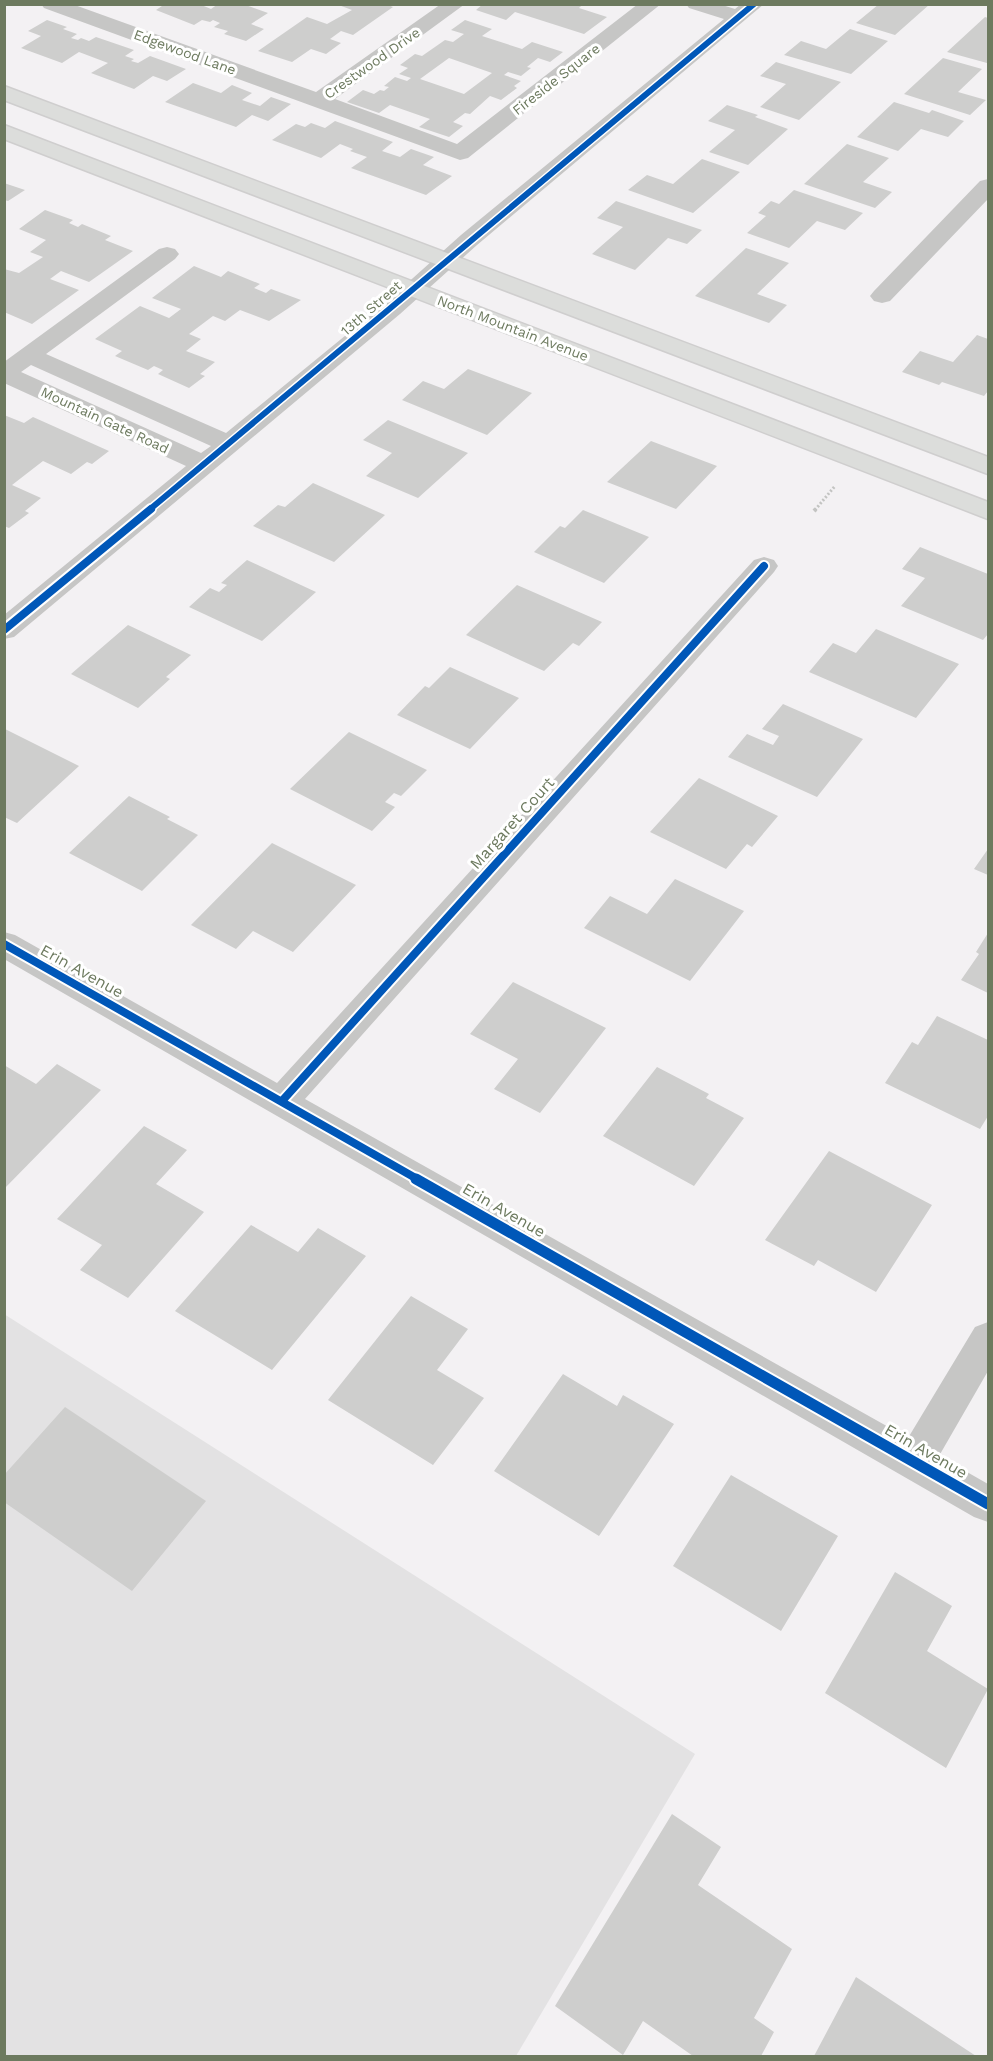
<svg xmlns="http://www.w3.org/2000/svg" width="993" height="2061" viewBox="0 0 993 2061" font-family="'Work Sans',sans-serif">
<style>
.built{fill:#e3e2e3}
.building{fill:#cececd;fill-rule:evenodd}
.lines{fill:none;stroke-linecap:round;stroke-linejoin:round}
.major-casing{stroke:#cfcece;stroke-width:3}
.path-far1{stroke:#c3c4c2;stroke-width:3;stroke-dasharray:2 2;stroke-linecap:butt}
.path{stroke:#c3c4c2;stroke-width:4;stroke-dasharray:3 3;stroke-linecap:butt}
.minor{fill:#c6c6c5;fill-rule:evenodd}
.major{fill:#dcdddb;fill-rule:evenodd}
.cycleway-far2-casing{stroke:#fff;stroke-width:9}
.cycleway-far1-casing{stroke:#fff;stroke-width:12}
.cycleway-casing{stroke:#fff;stroke-width:15}
.cycleway-far2{stroke:#0057b8;stroke-width:6}
.cycleway-far1{stroke:#0057b8;stroke-width:8}
.cycleway{stroke:#0057b8;stroke-width:11}
.labels{text-anchor:middle;dominant-baseline:central;stroke-width:6;stroke-linejoin:round;paint-order:stroke}
.far-street-label{font-size:14px;fill:#6d7a5f;stroke:#fff}
.street-label{font-size:16px;fill:#6d7a5f;stroke:#fff}
</style>
<rect width="100%" height="100%" fill="#f3f1f3"/>
<path class="built" d="M4,1314L695,1754L516,2056H5Z"/>
<path class="building" d="M165,4H199L211,9L218,4H243L268,13L251,24L264,29L246,41L224,34L228,31L214,27L220,23L213,20L210,22L202,20L194,25L156,10Z
M336,4H385L393,7L353,35L341,31L330,39L341,43L326,54L311,49L292,62L258,51L307,17L327,24L352,10Z
M483,4H583L579,8L607,17L584,34L515,12L506,20L476,10Z
M879,4H930L895,35L856,23Z
M985,17L988,18L987,63L947,52Z
M47,20L67,27L63,29L77,34L71,38L78,40L81,38L89,41L96,37L134,50L125,56L134,59L131,61L138,63L150,56L186,69L167,81L153,76L134,89L91,73L108,63L79,52L62,63L21,48L41,36L28,31Z
M465,20L492,29L482,36L522,49L532,42L563,52L550,62L538,58L527,67L531,68L521,76L508,72L504,75L521,81L514,86L517,88L501,100L490,96L470,114L465,113L453,122L463,126L449,137L419,127L430,119L390,105L379,113L347,102L363,90L374,94L380,90L384,91L389,87L384,86L395,77L407,81L411,78L399,74L408,68L400,65L415,54L422,56L445,40L453,42L464,34L451,30ZM449,58L492,73L464,94L420,79Z
M850,29L888,41L851,74L784,55L801,41L826,49Z
M943,58L982,69L958,92L986,100L970,115L904,94Z
M776,62L841,82L799,120L760,107L786,84L760,76Z
M193,83L221,93L232,85L252,93L242,100L260,106L271,97L291,104L268,121L252,115L236,127L165,102Z
M894,102L929,113L932,110L964,121L948,137L921,129L898,151L857,137Z
M727,105L758,115L755,117L788,129L748,165L709,152L735,130L708,121Z
M335,121L393,142L382,151L400,157L411,149L434,157L423,165L452,176L426,195L351,168L367,157L350,151L353,149L340,144L321,158L272,140L296,124L305,127L311,123L325,128Z
M847,144L889,158L863,182L892,192L875,208L804,184Z
M702,159L740,172L693,213L628,190L647,175L673,184Z
M4,183L25,190L8,201L4,200Z
M794,190L863,213L845,230L817,221L789,248L747,233L766,216L758,213L771,201L779,204Z
M616,201L702,230L687,244L668,238L635,270L592,254L623,227L597,218Z
M45,210L73,220L69,223L78,227L82,224L111,236L105,240L133,251L89,282L61,271L50,279L79,290L32,324L4,312V269L19,273L43,257L30,252L46,240L19,229Z
M746,248L789,263L757,294L787,305L769,323L695,296Z
M194,266L221,277L228,271L260,284L254,288L266,293L271,289L301,300L269,321L240,310L225,321L213,316L189,334L201,339L186,351L215,362L200,374L205,376L189,388L158,374L163,370L154,366L148,370L115,356L122,351L95,339L140,306L169,318L181,309L152,298Z
M977,335L988,339V391L984,396L942,382L939,385L902,372L920,351L953,362Z
M468,369L532,393L487,435L402,400L423,381L444,389Z
M4,415L24,423L33,417L109,451L92,464L87,462L71,474L43,461L12,485L41,498L25,511L29,513L9,528L4,526Z
M388,420L468,453L418,498L366,476L392,453L363,440Z
M651,441L717,466L676,509L607,482Z
M313,483L385,515L334,562L253,526L278,505L285,507Z
M583,510L649,537L604,583L534,552L560,526L565,528Z
M920,547L988,574V634L983,640L901,606L925,578L902,569Z
M247,560L316,592L262,641L189,607L210,588L219,592L227,585L221,583Z
M517,585L602,622L579,646L573,643L544,671L466,635Z
M128,625L191,655L166,677L170,679L138,708L71,674Z
M876,629L959,664L916,718L809,672L833,643L856,653Z
M450,667L519,698L470,749L397,715L425,686L429,688Z
M783,704L863,739L817,797L728,757L747,734L773,745L779,736L762,729Z
M5,729L79,766L17,823L4,817Z
M349,732L427,770L401,796L394,793L385,802L395,807L372,831L290,789Z
M699,778L778,816L752,847L747,844L726,869L650,832Z
M129,796L170,817L167,819L198,835L142,891L69,853Z
M272,843L356,885L293,952L253,931L236,949L191,925Z
M988,849V875L974,869Z
M675,879L744,911L690,981L584,928L610,896L647,914Z
M988,933V993L961,980L979,954L976,952Z
M513,982L606,1028L540,1113L494,1089L518,1059L470,1034Z
M937,1016L988,1040V1116L980,1129L885,1083L912,1042L918,1045Z
M57,1064L101,1090L4,1189V1065L36,1084Z
M657,1067L709,1094L706,1098L744,1118L694,1186L603,1136Z
M144,1126L187,1150L156,1184L204,1212L128,1298L80,1270L102,1245L57,1219Z
M829,1151L932,1205L876,1292L818,1260L814,1266L765,1240Z
M251,1225L298,1252L318,1228L366,1256L272,1370L175,1311Z
M411,1296L468,1329L437,1370L484,1398L433,1465L328,1400Z
M563,1374L617,1406L623,1395L674,1424L599,1536L494,1471Z
M65,1407L206,1501L132,1591L4,1502V1475Z
M731,1475L838,1536L781,1631L673,1566Z
M895,1572L952,1606L927,1651L988,1689L946,1768L825,1693Z
M672,1814L721,1847L698,1885L792,1949L754,2018L774,2032L761,2056H693L643,2021L623,2055L555,2006Z
M856,1977L976,2056H814Z"/>
<g class="lines">
<g class="major-casing">
<path id="major" d="M4,86L988,457V474L4,100Z
M4,125L988,502V519L4,139Z"/>
</g>
<path class="path-far1" d="M815,510L835,486"/>
<path class="path" d="M814,511L816,509"/>
<path class="minor" d="M41,4H72L316,92L441,4H465L335,99L457,144L638,4H661L468,158L460,160L44,8Z
M686,4H719L735,9L741,4H764L477,245L400,314L14,637L4,639V615L186,466L4,383V362L159,249L167,247L175,249L179,254L175,259L46,354L226,433L384,304L461,235L724,19L689,8ZM31,365L211,446L201,453L21,372Z
M988,179V199L890,301L882,303L874,301L870,296L874,291L980,181Z
M764,557L774,560L778,566L774,572L305,1099L908,1438L975,1327L988,1322V1371L939,1456L988,1484V1522L974,1517L4,959V932L15,935L277,1083L754,560Z"/>
<use href="#major" class="major"/>
<g class="cycleway-far2-casing">
<path id="cycleway-far2" d="M149,510C352,342 551,172 754,4"/>
</g>
<g class="cycleway-far1-casing">
<path id="cycleway-far1" d="M4,630L151,509
M4,944L419,1180
M282,1101L764,566"/>
</g>
<g class="cycleway-casing">
<path id="cycleway" d="M416,1179L988,1504"/>
</g>
<use href="#cycleway-far2" class="cycleway-far2"/>
<use href="#cycleway-far1" class="cycleway-far1"/>
<use href="#cycleway" class="cycleway"/>
</g>
<g class="labels">
<g class="far-street-label">
<text transform="translate(185 52) rotate(20)">Edgewood Lane</text>
<text transform="translate(372 63) rotate(-35)">Crestwood Drive</text>
<text transform="translate(556 79) rotate(-38)">Fireside Square</text>
<text transform="translate(371 308) rotate(-41)">13th Street</text>
<text transform="translate(513 328) rotate(21)">North Mountain Avenue</text>
<text transform="translate(105 420) rotate(25)">Mountain Gate Road</text>
</g>
<g class="street-label">
<text transform="translate(512 823) rotate(-48)">Margaret Court</text>
<text transform="translate(82 971) rotate(29)">Erin Avenue</text>
<text transform="translate(504 1210) rotate(30)">Erin Avenue</text>
<text transform="translate(926 1451) rotate(30)">Erin Avenue</text>
</g>
</g>
<rect width="993" height="2061" fill="none" stroke="#6d7a5f" stroke-width="12"/>
</svg>
